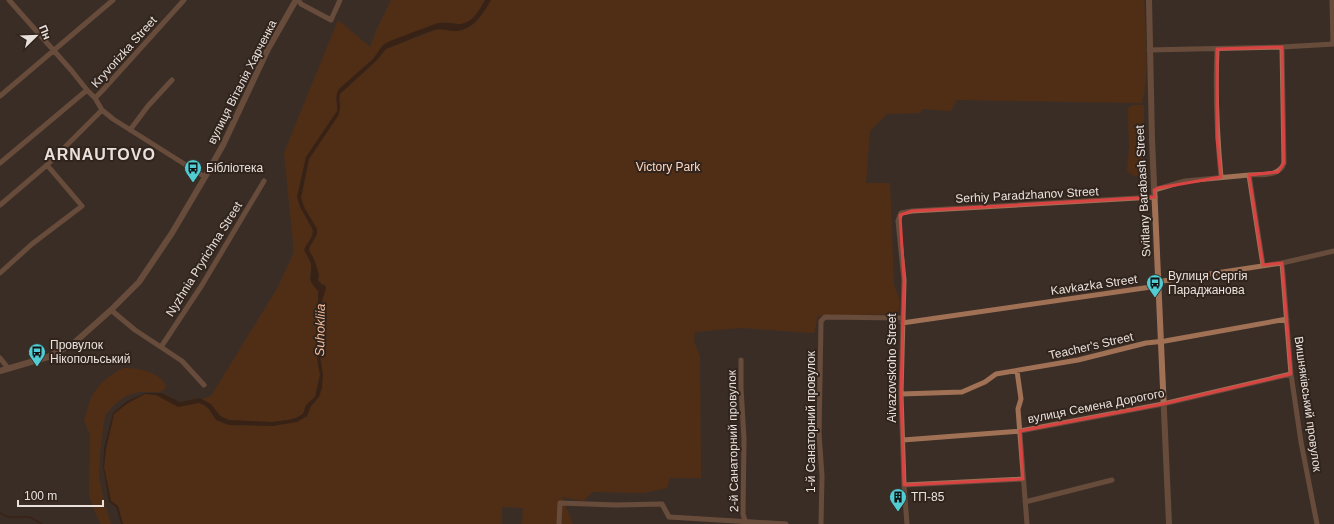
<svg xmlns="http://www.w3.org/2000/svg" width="1334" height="524" viewBox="0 0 1334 524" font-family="Helvetica,sans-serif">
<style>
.green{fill:#6c2f00}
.water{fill:#361501}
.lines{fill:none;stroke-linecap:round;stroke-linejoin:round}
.stream{stroke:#361501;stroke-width:1.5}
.minor{stroke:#a17155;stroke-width:5}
.tertiary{stroke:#a17155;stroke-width:6}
.marked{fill:none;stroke:#d94443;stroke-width:3;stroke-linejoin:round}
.labels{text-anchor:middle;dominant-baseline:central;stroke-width:4;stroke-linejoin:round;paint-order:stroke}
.street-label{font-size:12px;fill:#eae1dd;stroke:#30241d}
.park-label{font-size:12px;fill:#fed6c0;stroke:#30241d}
.poi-label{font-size:12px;fill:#eae1dd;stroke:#30241d;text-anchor:start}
.water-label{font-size:13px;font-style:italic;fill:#f8be9d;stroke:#30241d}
.district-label{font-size:16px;font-weight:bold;letter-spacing:1px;fill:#eae1dd;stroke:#30241d}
</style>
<rect width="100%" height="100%" fill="#3b2e27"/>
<path class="green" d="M391,0H485C478,11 472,25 457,24C449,23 443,22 435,24L390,41L383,45L373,59L339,89L336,99L338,105L337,111L306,157L297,197L313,230L311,239L306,246V254L309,257L311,266L310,277L311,282L318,291V304L321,325L317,359L320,375L315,397L306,405L303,414L296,418L288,420L272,422L229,420C221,417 219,414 213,407C211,404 206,401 202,399L211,396L278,287L294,252L284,153L338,20L370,47L376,31Z
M491,0H1144C1145,34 1150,70 1142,103L957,100L951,111L923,109L919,113L887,114L870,131L866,183H890L894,285L900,301L898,314L818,316L814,333L741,328L695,332L694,341L700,357L701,478H670L667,488L644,493L593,492L583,501L562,497L573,524H522L523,508L502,507V524H123L118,506L111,501L104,467L106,449L114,414L128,403L145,394L156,395L173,404L198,403L204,405L209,409L213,416L223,423L229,425L273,426L307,416L311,406L315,402L322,366L320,358L325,324L322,301L326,288L318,280L319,274L314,259L309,250L310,246L315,240L317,229L305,209L301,198L309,159L338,115L341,104L339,99L340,94L376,61L386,49L438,29C444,29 449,31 454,31C474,31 482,15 491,0Z
M1133,105H1144V175L1135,176L1127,172L1129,148L1128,108Z
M123,368C139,368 157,371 166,385L165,389L160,392H138L126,396L115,404L105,415L100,452L99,476L103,497L111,524H101L96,514L89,495L90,435L84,420C87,412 89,400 94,393C100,382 112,374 123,368Z"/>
<path class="water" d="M485,0H491C483,14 472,32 453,31C446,30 441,29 434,30C418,35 402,43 386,49L376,61L340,94C338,102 342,107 338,116L309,159L301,198L305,209L317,229V234L310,246L309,250L314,259L319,275L318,280L321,284L325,285L326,288L322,301L325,324L320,358L323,374L322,388L319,397L311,406L307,416L304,418L297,422L273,426L229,425L216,420L209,409L204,405L199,403L178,407L156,395L145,394L128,403L114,414L106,449L104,467L111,501L118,506L123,524H121L116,507L109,502L103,467L104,448L113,413L127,401L145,393H162L180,402L199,398L211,404L220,416L229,420L272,422L288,420L296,418L303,414L306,405L315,397L320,375L317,359L321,325L318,304V291C305,277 313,279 311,264C310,259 306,255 304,250C307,242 313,239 313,230L300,207L297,197L306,157L337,111C338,103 334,96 339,89L373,59L383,45L390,41L435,24C443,22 449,23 457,24C472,25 479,11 485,0Z"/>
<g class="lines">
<path class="stream" d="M0,513L8,517H30L42,524"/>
<path class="minor" d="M9,0L71,70L87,90L95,98L102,110L113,119L205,177
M298,0L301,4L331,20L340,0
M1332,0L1333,44
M1217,49C1215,92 1217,134 1221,177
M1149,50L1282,47L1334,44
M0,96L113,0
M95,98L102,91L184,0
M130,130L148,106L172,80
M0,163L87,90
M1154,190L1185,181L1249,175
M0,205L47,165L102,110
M1282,263L1291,374L1301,442L1317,524
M1263,265L1249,175C1261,174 1280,177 1284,163L1282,47
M0,273L32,244L82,206L47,165
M111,310L135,330L182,361L204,385
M902,323L1151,287L1163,281L1282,263L1334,251
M161,347L202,285L264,181
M0,358L8,368
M741,360V388L744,439L743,514L746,524
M1017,371L1021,399L1018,409L1027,524
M901,394L962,392L985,382L996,374L1078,360L1146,343L1165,341L1287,319
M903,440L1020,431L1163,404L1291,374
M904,485L1023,479
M1025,502L1112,480
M559,524L560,503L616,505L662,504L669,517L786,524
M821,524L822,476L819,434L821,321L825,317L902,318
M907,524L904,485L901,394L904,280L898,221L901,213L912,211L1155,197"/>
<path class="tertiary" d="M1149,0L1152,140L1169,524
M0,371L48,357L74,343L111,310L139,282L172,233L205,177L223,145L268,49L296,0"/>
</g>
<path d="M0 0H1334V524H0ZM1282,47L1284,163L1278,172L1249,175L1263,265L1282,263L1291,374L1163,404L1020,431L1023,479L904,485L901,394L904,280L900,215L912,211L1155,197L1154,190L1158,188L1221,177L1217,138V49Z" fill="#3b2e27" fill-opacity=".55" fill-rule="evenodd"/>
<path class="marked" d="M1282,47L1284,163L1278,172L1249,175L1263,265L1282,263L1291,374L1163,404L1020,431L1023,479L904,485L901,394L904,280L900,215L912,211L1155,197L1154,190L1158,188L1221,177L1217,138V49Z"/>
<defs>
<g id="bus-pin" transform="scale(0.9)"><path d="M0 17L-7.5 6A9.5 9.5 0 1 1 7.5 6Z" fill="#51ccd3" stroke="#30241d"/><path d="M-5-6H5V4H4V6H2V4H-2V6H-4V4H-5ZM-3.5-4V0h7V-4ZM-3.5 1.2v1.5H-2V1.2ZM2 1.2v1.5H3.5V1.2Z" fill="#111"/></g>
<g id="building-pin" transform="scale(0.9)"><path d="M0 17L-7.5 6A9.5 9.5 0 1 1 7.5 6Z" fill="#51ccd3" stroke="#30241d"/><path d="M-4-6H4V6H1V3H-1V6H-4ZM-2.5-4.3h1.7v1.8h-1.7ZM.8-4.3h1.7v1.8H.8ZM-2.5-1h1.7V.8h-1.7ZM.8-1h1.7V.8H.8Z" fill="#111"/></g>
</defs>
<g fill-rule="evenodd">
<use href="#bus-pin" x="193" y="168"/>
<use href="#bus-pin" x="1155" y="283"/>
<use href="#bus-pin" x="37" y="352"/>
<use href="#building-pin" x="898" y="497"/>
</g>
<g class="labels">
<g class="street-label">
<text transform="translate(124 52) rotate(-48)">Kryvorizka Street</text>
<text transform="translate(242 82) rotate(-63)">вулиця Віталія Харченка</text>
<text transform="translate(1143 191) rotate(-93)">Svitlany Barabash Street</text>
<text transform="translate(1027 195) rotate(-3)">Serhiy Paradzhanov Street</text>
<text transform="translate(204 259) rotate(-58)">Nyzhnia Pryrichna Street</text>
<text transform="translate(1094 285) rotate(-8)">Kavkazka Street</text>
<text transform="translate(1091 346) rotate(-13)">Teacher's Street</text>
<text transform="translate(892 368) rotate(-90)">Aivazovskoho Street</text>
<text transform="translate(1308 404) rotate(82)">Вишняківський провулок</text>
<text transform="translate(1096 406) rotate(-11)">вулиця Семена Дорогого</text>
<text transform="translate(811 422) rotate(-90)">1-й Санаторний провулок</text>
<text transform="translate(733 441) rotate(-91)">2-й Санаторний провулок</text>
</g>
<g class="park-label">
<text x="668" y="167">Victory Park</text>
</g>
<g class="poi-label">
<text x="206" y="168">Бібліотека</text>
<text x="1168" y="276">Вулиця Сергія<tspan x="1168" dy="14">Параджанова</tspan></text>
<text x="50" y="345">Провулок<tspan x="50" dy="14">Нікопольський</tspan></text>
<text x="911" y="497">ТП-85</text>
</g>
<g class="water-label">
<text transform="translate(320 330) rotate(-89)">Suhokliia</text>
</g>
<g class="district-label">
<text x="100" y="154">ARNAUTOVO</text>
</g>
</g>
<g transform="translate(36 36) rotate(67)" stroke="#30241d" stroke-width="3" paint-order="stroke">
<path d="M0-3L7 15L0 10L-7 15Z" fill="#eae1dd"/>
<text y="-6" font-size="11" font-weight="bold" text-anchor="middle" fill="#eae1dd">Пн</text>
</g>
<path d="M18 500v6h85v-6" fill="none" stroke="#eae1dd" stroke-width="2"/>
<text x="24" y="500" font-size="12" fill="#eae1dd" stroke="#30241d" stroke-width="3" paint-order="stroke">100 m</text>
</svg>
